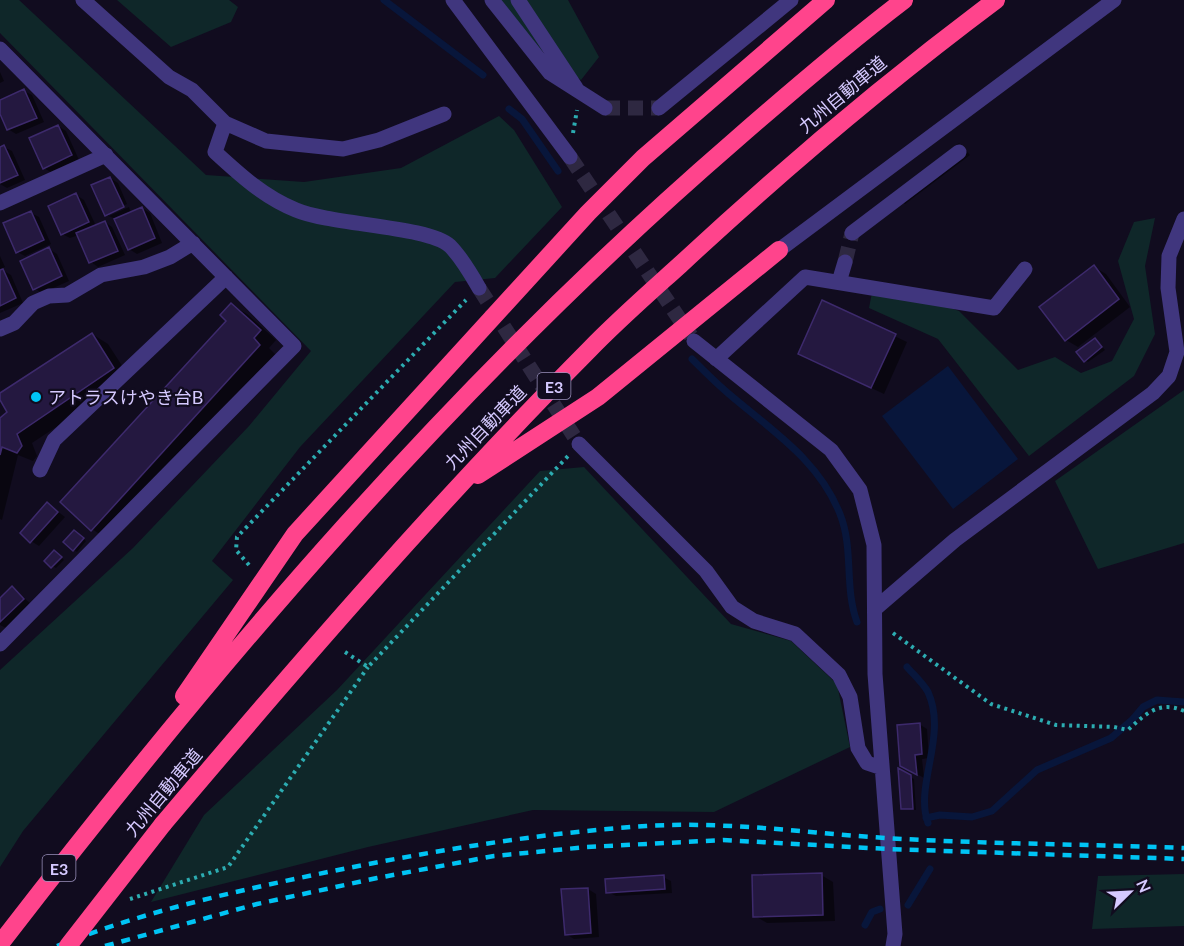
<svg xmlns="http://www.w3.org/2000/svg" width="1184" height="946" viewBox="0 0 1184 946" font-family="Lato,'Noto Sans JP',sans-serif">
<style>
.green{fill:#0f2729}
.water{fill:#08163b}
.shadow{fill:#0007}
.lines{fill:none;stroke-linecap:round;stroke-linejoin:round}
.stream{stroke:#08163b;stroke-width:7}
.building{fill:#241840;stroke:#3d2a6c;stroke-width:1.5}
.minor-tunnel{stroke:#2e2841;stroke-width:15;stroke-dasharray:15 8;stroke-linecap:butt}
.path{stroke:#2cacb1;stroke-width:4;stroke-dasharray:3 4.5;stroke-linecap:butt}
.minor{stroke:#40367e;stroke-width:15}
.highway{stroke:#ff448c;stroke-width:18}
.rail{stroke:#00c4f4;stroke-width:4.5;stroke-dasharray:9 8;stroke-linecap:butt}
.highway-bridge{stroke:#ff448c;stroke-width:18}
.poi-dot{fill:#00c4f4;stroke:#110c1f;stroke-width:2}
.labels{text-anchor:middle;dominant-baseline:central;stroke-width:4.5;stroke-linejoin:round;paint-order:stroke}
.shield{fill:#110c1f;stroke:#9a90bc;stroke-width:1.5}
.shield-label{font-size:16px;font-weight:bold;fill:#d5c9ff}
.street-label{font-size:18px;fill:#d5c9ff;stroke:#110c1f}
.poi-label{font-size:18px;fill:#d5c9ff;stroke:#110c1f;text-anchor:start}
</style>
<rect width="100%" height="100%" fill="#110c1f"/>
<path class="green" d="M0,0H19L206,175L304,182L401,168L499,116L514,130L562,207L495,278L455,282L300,447L212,561L233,580L23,831L0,867V670L133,548L249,426L311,351L0,33Z
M117,0H229L238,7L231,22L171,47Z
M500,0H568L599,57L581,80L534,45Z
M1155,218L1145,266L1155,334L1134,376L1029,456L938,339L869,308L874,282L959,311L1018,370L1055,357L1081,373L1112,361L1134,319L1118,261L1134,222Z
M1184,390V543L1098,569L1055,481Z
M584,467L731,624L791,641L837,684L850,747L714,812L533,810L368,847L151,902L204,815L337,690L540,471Z
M1184,874V926L1092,929L1098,876Z"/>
<path class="water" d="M948,366L1018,459L953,509L882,416Z"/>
<path class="shadow" d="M0,72L4,81L0,83Z
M24,91L32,95L44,122L16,134L8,129L0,110V102Z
M58,126L66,131L79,160L52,173L44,168Z
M959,143L970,155L905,204L902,202L895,193Z
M4,147L12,151L25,180L7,188L0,184V148Z
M110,178L118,183L127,204L109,212V216L129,207L131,213L142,208L150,213L162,243L137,254L129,249L116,219L106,215Z
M76,195L84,200L96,226L105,222L112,227L125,255L98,267L91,262L79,235L70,238L62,234Z
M31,213L39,217L51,244L25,256L17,252Z
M49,249L57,254L69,281L42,293L34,288Z
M0,256L5,267L0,269L11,275L23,303L0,313Z
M1094,267L1106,274L1130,307L1078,347L1066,340Z
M823,302L907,342L884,394L812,360Z
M231,305L247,314L276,340L269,348L276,355L107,539L92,529L228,320Z
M92,334L108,344L130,378L32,443L37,456L33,461L18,455L2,520L0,519V420L9,413L0,395Z
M1095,339L1105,350L1088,362L1085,360Z
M48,504L65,517L39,546L31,541Z
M78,534L86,541L77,552L74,550Z
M58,554L64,560L56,568L52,566Z
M13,588L31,604L6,628L0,625V600Z
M919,724L927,729L929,758L922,759L924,778L901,765Z
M900,771L914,779L916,810L903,808Z
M821,875L833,882L835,921L767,923L755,916Z
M663,877L671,881L672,893L616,896L608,892Z
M588,889L596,894L599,937L574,939L566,934Z"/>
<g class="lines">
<path class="stream" d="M384,0L483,75
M509,109L522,119L558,171
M692,359C704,371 716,383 729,394C771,430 819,460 840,514C854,549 844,587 857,622
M907,667C913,674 923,683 928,692C948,736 914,785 928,823
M926,818L940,815L972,817L992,811L1037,770L1111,738L1132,720L1143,707L1157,700L1184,702
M908,905L930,869
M865,925L872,912L880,909"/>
</g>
<path class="building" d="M24,89L37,118L7,130L0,114V100Z
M58,125L72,155L43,169L29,138Z
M4,145L18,175L0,183V147Z
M110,177L124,207L105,216L91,185Z
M76,193L89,222L61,235L48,206Z
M142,207L155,238L128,250L114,219Z
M31,211L44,240L16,253L3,223Z
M105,221L118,251L89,263L76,233Z
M49,247L62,276L33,290L20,261Z
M1094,265L1119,299L1065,341L1039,307Z
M3,269L16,298L0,306V270Z
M822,300L896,334L871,388L798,354Z
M231,303L261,330L254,338L260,345L91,531L60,502L226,321L220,315Z
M92,333L114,368L17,434L22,446L17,453L2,447L0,455V418L7,412L0,400V393Z
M1095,338L1102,347L1084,362L1076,352Z
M47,502L58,512L30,543L20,533Z
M74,530L84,538L73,551L63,542Z
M54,550L62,557L51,568L44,561Z
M12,586L24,599L0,622V598Z
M920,723L922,754L915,755L917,775L900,766L897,725Z
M898,768L911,775L913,809H901Z
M822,873L823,915L753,917L752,875Z
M664,875L665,889L606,893L605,879Z
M588,888L591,933L565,935L561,889Z"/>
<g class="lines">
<path class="minor-tunnel" d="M605,108H659
M570,157L691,336
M845,262L852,233
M479,288L579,444"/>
<path class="path" d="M573,133L577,110
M249,565L236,550L237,537L466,300
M893,633L991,704L1056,725L1114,727L1128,730C1145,714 1160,700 1184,711
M345,652L368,667L568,456
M130,899L228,867L368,667"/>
<path class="minor" d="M83,0L169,77L192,90L225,123L266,141L343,149L379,140L444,114
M453,0L570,157
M492,0L550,73L605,108
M518,0L576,88
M0,49L294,346L0,644
M659,108L791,0
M225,123L215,152C240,175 264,197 296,210C331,225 429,226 450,246C462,258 471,274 479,288
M0,203L106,155
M852,233L959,152
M779,250L1114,0
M839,282L845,262
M0,329L14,323L33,303L49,296L67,295L101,275L144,267L170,257L193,243
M694,341L831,450L860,490L874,545L875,674L895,934L893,946
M716,359L805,277L994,308L1025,269
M579,444L706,571L732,607L754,621L795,634L839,675L850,697L858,748L867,763L882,768
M40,470L54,440L226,277
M876,608L955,540L1153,393L1169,376L1177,352L1168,288L1169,256L1184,219"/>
<path class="highway" d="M478,475L598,397L779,250
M184,696L295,534L588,213L643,158L826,0
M163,824C300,662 439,501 589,350C618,320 649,293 680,265C781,171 885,83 996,0
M0,944C221,657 457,381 732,143C788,94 845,45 904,0"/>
<path class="rail" d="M57,946C145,911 236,891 328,872C432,851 539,833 646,826C726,821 806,833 886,838C985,844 1085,844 1184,848
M105,946L257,904L377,878L494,856L587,847L723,840L888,849L1184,859"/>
<path class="highway-bridge" d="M68,946L163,824"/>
</g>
<circle class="poi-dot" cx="36" cy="397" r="6"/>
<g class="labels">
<g class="shield">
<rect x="537.5" y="373" width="33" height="26" rx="4.5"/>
<rect x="42.5" y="855" width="33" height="26" rx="4.5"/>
</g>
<g class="shield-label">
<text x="554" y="386">E3</text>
<text x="59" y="868">E3</text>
</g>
<g class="street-label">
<text transform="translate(842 94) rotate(-40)">九州自動車道</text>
<text transform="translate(485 427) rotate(-46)">九州自動車道</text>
<text transform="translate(163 792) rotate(-50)">九州自動車道</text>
</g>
<g class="poi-label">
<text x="48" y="397">アトラスけやき台B</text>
</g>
</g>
<g transform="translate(1130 892) rotate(66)" stroke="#110c1f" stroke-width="4.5" paint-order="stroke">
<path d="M0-4.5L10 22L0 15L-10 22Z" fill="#d5c9ff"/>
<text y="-9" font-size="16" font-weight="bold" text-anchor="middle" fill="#d5c9ff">N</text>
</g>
</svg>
